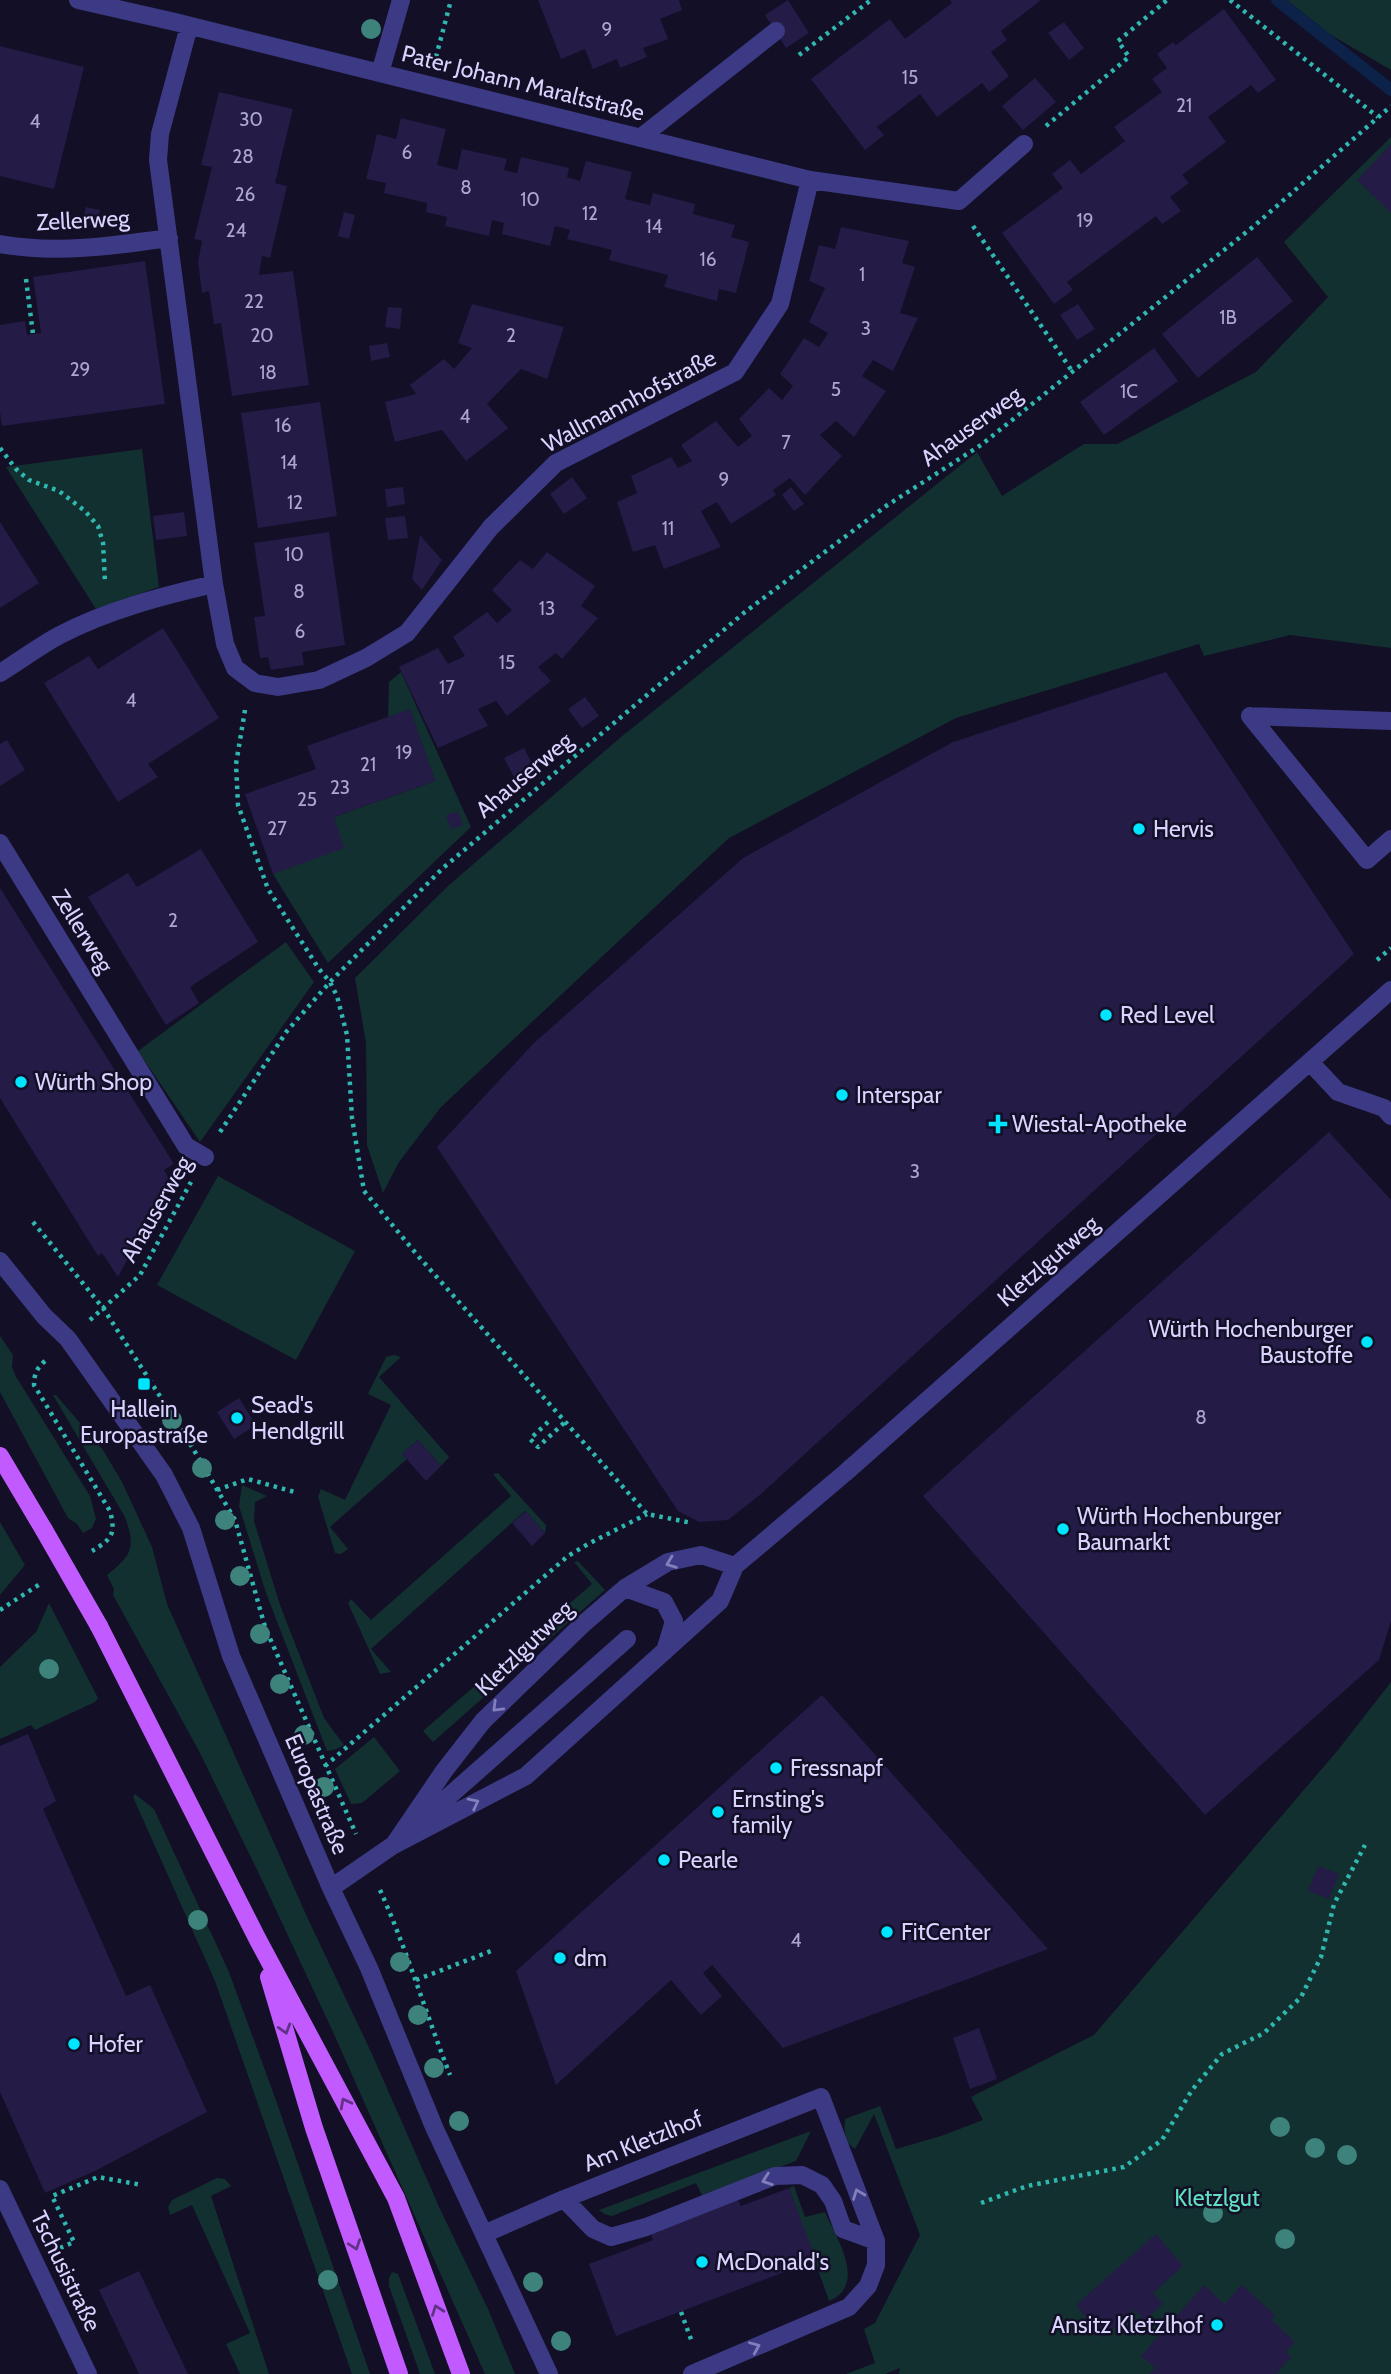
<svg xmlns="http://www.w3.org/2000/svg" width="1391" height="2374" viewBox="0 0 1391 2374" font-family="Cabin,sans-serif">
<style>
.green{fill:#12302f}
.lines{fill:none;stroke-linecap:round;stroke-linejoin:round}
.stream{stroke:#0c2248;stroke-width:12}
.building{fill:#241b47}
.path{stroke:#2fb8b0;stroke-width:4.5;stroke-dasharray:3.5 5;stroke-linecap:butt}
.minor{stroke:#3d3a85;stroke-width:18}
.major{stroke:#c25bff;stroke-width:18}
.major-bridge{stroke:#c25bff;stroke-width:18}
.tree{fill:#3d827b}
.oneway{stroke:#837fbc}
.oneway2{stroke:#623188}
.poi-dot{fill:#00e5ff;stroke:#130f26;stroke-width:2.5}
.labels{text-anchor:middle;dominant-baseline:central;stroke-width:5;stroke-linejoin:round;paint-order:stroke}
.number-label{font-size:19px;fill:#aca6d1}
.street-label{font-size:23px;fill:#d9d4ff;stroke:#130f26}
.poi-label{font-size:23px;fill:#d9d4ff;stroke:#130f26;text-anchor:start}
.park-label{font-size:23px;fill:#5fe0c0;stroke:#130f26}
</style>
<rect width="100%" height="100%" fill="#130f26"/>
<path class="green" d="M1287,0H1391V70L1331,35Z
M1391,137V648L1290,635L1204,656L1199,644L956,718L729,838L441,1107L399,1162L383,1193L367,1145L366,1043L355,978L448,886L621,737L977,452L1002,496L1084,444H1117L1256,372L1328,297L1284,242Z
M142,449L159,587L96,609L6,467Z
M401,672L471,827L328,963L273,874L334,817L435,781L410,710L388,717L389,682Z
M286,942L314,982L200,1142L138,1051Z
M218,1176L355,1251L296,1360L157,1285Z
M0,1336L13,1355L12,1367L15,1375L90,1496L96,1519L92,1528L83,1533L77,1524L68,1518L0,1392Z
M394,1355L401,1357L379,1377L449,1457L441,1466L418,1440L402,1454L407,1459L330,1527L348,1549L341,1554L335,1553L318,1497L321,1489L345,1500L391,1405L368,1394L386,1357Z
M53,1395H56L103,1450L122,1482L152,1547L167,1604L308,1919L372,2054L440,2209L488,2309L515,2374H485L333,2032L262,1880L199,1751L113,1595L114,1589L107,1575C132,1555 136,1548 125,1517Z
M498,1473L546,1525L545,1533L525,1511L371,1649L391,1672L380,1674L348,1603L351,1599L371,1620L511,1496L493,1474Z
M242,1485L267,1496L255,1502L254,1521L280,1605L324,1718L344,1745L334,1750L327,1751L266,1593L239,1506Z
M0,1522L25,1565L0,1595Z
M578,1561L605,1590L433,1742L423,1731L592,1584L574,1562Z
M49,1603L98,1698L95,1702L35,1730L31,1725L0,1739V1667L36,1632Z
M1391,1682V2374H899L900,2368L885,2374H846L875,2363L864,2329L875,2323L920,2235L874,2114L855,2149C844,2142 844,2130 845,2119L880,2106L896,2149L941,2136L983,2120L971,2097L1094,2035L1338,1750Z
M374,1737L400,1771L362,1803L351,1804L335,1769Z
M135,1794L154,1809L229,1972L278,2106L370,2374H352L215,1981L133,1797Z
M811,2131L796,2161L702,2195L696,2183L612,2216L604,2214L599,2210Z
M217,2178L225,2179L231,2186L211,2196L269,2374H240L226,2344L250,2333L192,2205L170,2215L168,2207L172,2200Z
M794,2186L805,2217L825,2212C836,2237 868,2285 829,2301L789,2188Z
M392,2272L398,2274L435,2374H420L389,2286V2278Z"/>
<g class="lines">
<path class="stream" d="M1277,0L1391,90"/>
</g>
<path class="building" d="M538,0H679L682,10L660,19L668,39L643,48L647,57L620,68L617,59L593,69L585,49L561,59Z
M788,0L809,33L786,48L765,15Z
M950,0H1041L1001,31L1007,40L991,52L1009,76L989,92L982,83L937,117L920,94L877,127L884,135L865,150L811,79L890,19L905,39L952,3Z
M1224,9L1276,80L1258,93L1251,85L1208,117L1226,142L1182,175L1189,183L1170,197L1181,211L1162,224L1156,216L1067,282L1073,290L1054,304L1002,233L1063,188L1052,174L1070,160L1081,174L1125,141L1114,127L1162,92L1152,79L1167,68L1157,54L1173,42L1176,45Z
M1064,22L1084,48L1069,60L1048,33Z
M0,46L84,67L54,189L0,176Z
M1035,78L1056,102L1023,130L1002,106Z
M219,92L293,109L275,183L287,186L270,258L262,256L259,275L293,271L309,385L232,396L221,323L214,324L209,291L202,293L198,262L202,241L194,239L212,167L201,165Z
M401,118L446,129L437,165L457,170L462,149L507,159L504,170L517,173L521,157L569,168L567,177L580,181L586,161L632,172L625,199L650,205L653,193L695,204L693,214L735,225L731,237L749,242L736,293L719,289L717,301L664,287L668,275L609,260L612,250L567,239L570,230L555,226L550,246L502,234L504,223L492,220L489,236L445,226L447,217L426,212L427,203L384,193L386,183L366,179L377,134L396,139Z
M1391,144V213L1357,180Z
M86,207L100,210L96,226L82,223Z
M344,212L355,215L349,239L338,236Z
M841,227L909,241L902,263L915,267L900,313L918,318L893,371L873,360L862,376L886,391L854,437L836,421L820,435L842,456L805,495L790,478L773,490L776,495L731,524L717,502L701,511L721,547L664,569L655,545L633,552L617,502L637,493L631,476L671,457L678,468L692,461L681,445L716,421L738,447L752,436L739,419L769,388L782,400L793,386L780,374L804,338L819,347L828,333L809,322L825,288L809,281L819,245L835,249Z
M1257,257L1293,301L1198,378L1162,334Z
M145,261L165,404L2,426L0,412V325L25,321L27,335L41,333L33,277Z
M472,304L564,327L547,379L521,369L487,404L508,428L466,461L442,430L395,442L385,402L416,394L410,385L444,359L454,369L472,348L458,343Z
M1078,304L1095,329L1077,340L1060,315Z
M388,307L402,308L400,329L385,327Z
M387,343L390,357L371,361L369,346Z
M1154,348L1178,381L1104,435L1080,402Z
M320,402L337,516L258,528L241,413Z
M572,477L587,498L564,514L550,494Z
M403,487L405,504L387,507L385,489Z
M791,487L804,504L794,511L782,495Z
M184,512L187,536L156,540L153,516Z
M405,516L408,538L388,540L385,518Z
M0,522L39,583L0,608Z
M329,532L345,645L302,652L304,665L271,670L268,657L260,658L254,617L265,616L254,543Z
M420,535L442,560L422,590L412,579Z
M547,552L595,586L581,606L598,618L562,659L556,653L538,667L551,681L507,716L496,701L478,709L488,726L438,748L399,667L438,648L448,664L465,656L453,637L487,612L497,623L512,610L492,590L520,560L533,569Z
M163,628L219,718L148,764L158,777L118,802L44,683L89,656L98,669Z
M1166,672L1354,954L761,1494L728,1520L699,1522L678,1511L437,1147L534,1043L743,858L953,742Z
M585,697L599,716L582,728L568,709Z
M410,709L435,781L334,817L344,848L273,874L245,794L316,769L307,746Z
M7,740L25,770L0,786V744Z
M524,748L535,769L515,779L504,758Z
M458,811L463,825L451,829L446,815Z
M201,849L258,942L190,987L199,1003L166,1025L88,897L128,873L137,887Z
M0,888L174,1164L164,1170L170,1180L118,1277L102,1253L98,1256L0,1098Z
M1329,1132L1391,1200V1621L1379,1660L1205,1815L923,1496Z
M239,1398L256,1425L234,1439L217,1412Z
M418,1440L441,1466L426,1481L402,1454Z
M526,1511L545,1533L532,1546L512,1523Z
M822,1695L1048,1949L783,2048L712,1965L703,1973L722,1996L701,2015L671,1980L556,2085L516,1971Z
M28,1734L56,1801L43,1809L126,1996L150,1985L207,2112L95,2171L45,2193L0,2092V1746Z
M1318,1866L1339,1874L1329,1899L1308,1891Z
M979,2028L997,2079L970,2089L953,2038Z
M789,2188L816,2260L616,2336L589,2264L653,2240L650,2232L737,2198L741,2206Z
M1156,2234L1183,2266L1153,2293L1163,2304L1144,2321L1135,2310L1103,2338L1076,2305Z
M139,2271L188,2374H139L99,2290Z
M1204,2285L1224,2304L1242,2285L1275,2315L1271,2319L1295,2342L1286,2352L1291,2357L1276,2374H1149L1155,2368L1141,2356Z"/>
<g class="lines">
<path class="path" d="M1230,0L1378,117
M799,55L871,0
M436,57L451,0
M1046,126L1129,57L1118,41L1167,0
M973,226L1072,371
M26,279L33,334
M0,448L16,469L29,480L59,491L85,511L98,526L103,543L105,582
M245,710L236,764L238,805L268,889L319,969L330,982L337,996L347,1035L352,1118L364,1191L419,1257L647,1514L692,1523
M1377,960L1391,948
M220,1132L287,1031L330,982L443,868L745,612L886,506L981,445L1254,226L1391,106
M33,1222L103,1308L185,1435L235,1520L265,1627L356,1834
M90,1320L140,1275L191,1182
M45,1361C37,1368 34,1374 34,1385L110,1511C116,1534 112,1539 92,1551
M548,1422L530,1439L538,1447L565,1422
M217,1490L248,1479L298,1493
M0,1610L40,1584
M325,1766L568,1556L588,1544L647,1514
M380,1890C407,1950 426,2014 450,2075
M416,1980L491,1951
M981,2203L1027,2186L1124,2167L1162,2140L1192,2090L1222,2054L1264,2033L1301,1997L1321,1957L1334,1904L1365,1845
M60,2248L74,2242L52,2196L98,2177L142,2185
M681,2312L692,2342"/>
<path class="minor" d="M78,0L175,22L810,180L959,201L1024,144
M189,26L160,134L158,160L214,584L225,644L235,668L255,683L278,687L319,680L366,658L407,633L491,527L556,463L735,372L780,304L810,180
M380,73L401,0
M640,138L776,31
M0,244C55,254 113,246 169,238
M0,673C20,661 39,646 60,635C108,610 162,596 214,584
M1250,716L1367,860L1391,839
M1250,716L1391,721
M0,843L186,1146L205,1157
M1310,1062L1338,1092L1384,1108L1391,1116
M0,1261L44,1316L68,1339L164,1475L191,1528L231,1656L331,1888L369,1968L434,2127L549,2374
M625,1588L664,1602L674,1621L665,1651
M413,1828L627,1639
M395,1843L444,1771L483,1721L582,1625L625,1588L668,1562L701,1555L735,1566
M331,1888L392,1846L526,1776L720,1601L735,1566L845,1473L1391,990
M0,2189L88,2374
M564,2199L593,2229L611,2237L646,2227L775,2176L802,2175L822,2185L833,2201L843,2229L876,2241
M484,2234L564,2199L821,2097L876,2241V2265L868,2286L849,2307L692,2374"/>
<path class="major" d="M0,1456L44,1530
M99,1626L258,1940L396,2198L461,2374
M269,1977L314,2128L399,2374"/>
<path class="major-bridge" d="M44,1530L99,1626"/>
</g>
<g class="tree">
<circle cx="371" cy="29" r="10"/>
<circle cx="172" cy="1420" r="10"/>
<circle cx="202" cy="1468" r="10"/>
<circle cx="225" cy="1520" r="10"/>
<circle cx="240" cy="1576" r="10"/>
<circle cx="260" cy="1634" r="10"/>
<circle cx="49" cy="1669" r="10"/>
<circle cx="280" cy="1684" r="10"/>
<circle cx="304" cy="1735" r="10"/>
<circle cx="324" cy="1787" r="10"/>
<circle cx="198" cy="1920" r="10"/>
<circle cx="400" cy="1962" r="10"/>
<circle cx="418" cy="2015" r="10"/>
<circle cx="434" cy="2068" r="10"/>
<circle cx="459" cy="2121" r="10"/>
<circle cx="1280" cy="2127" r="10"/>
<circle cx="1315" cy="2148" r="10"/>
<circle cx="1347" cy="2155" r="10"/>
<circle cx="1213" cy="2213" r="10"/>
<circle cx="1285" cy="2239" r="10"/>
<circle cx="328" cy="2280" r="10"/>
<circle cx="533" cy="2282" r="10"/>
<circle cx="561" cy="2341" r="10"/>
</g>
<defs><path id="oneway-chevron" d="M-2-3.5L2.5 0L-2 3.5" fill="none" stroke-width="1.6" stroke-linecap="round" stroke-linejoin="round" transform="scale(1.75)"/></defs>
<g class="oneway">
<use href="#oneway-chevron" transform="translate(671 1563) rotate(159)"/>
<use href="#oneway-chevron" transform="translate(497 1707) rotate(136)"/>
<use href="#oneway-chevron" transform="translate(474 1803) rotate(-27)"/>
<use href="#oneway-chevron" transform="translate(767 2180) rotate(161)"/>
<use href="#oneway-chevron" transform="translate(858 2194) rotate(-111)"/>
<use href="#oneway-chevron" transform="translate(755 2347) rotate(-23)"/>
</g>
<g class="oneway2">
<use href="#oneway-chevron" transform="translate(285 2029) rotate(73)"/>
<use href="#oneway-chevron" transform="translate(345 2103) rotate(-118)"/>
<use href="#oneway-chevron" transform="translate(355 2245) rotate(71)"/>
<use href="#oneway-chevron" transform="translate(437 2310) rotate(-110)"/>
</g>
<g class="poi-dot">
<circle cx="1139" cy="829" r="7"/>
<circle cx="1106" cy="1015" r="7"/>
<circle cx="21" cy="1082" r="7"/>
<circle cx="842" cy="1095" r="7"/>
<path d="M994.5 1113.5h7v7h7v7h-7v7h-7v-7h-7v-7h7z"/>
<circle cx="1367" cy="1342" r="7"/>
<rect x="137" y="1377" width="14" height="14" rx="3.5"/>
<circle cx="237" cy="1418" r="7"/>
<circle cx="1063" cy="1529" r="7"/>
<circle cx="776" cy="1768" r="7"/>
<circle cx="718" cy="1812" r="7"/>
<circle cx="664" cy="1860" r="7"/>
<circle cx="887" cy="1932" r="7"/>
<circle cx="560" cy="1958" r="7"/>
<circle cx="74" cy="2044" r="7"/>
<circle cx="702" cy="2262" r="7"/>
<circle cx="1217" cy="2325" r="7"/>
</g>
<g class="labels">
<g class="number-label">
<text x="607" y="29">9</text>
<text x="910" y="77">15</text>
<text x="1184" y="105">21</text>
<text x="251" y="119">30</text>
<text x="35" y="121">4</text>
<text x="407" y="152">6</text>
<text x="243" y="156">28</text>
<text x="466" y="187">8</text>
<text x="245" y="194">26</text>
<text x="530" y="199">10</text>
<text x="590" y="213">12</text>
<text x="1085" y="220">19</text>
<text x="654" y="226">14</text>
<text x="236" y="230">24</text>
<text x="708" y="259">16</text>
<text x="862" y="274">1</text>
<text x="254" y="301">22</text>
<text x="1228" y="317">1B</text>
<text x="866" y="328">3</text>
<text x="262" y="335">20</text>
<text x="511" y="335">2</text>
<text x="80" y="369">29</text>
<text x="268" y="372">18</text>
<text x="836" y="389">5</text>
<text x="1129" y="391">1C</text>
<text x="465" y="416">4</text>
<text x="283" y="425">16</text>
<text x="786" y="442">7</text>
<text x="289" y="462">14</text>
<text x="724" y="479">9</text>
<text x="295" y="502">12</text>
<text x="668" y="528">11</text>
<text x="294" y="554">10</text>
<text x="299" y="591">8</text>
<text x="547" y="608">13</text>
<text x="300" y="631">6</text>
<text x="507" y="662">15</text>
<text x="447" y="687">17</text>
<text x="131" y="700">4</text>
<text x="404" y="752">19</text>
<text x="368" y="764">21</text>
<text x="340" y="787">23</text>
<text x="307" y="799">25</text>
<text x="277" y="828">27</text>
<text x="173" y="920">2</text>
<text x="915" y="1171">3</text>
<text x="1201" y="1417">8</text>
<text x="796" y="1940">4</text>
</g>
<g class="street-label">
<text transform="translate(523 83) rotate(14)">Pater Johann Maraltstraße</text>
<text transform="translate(83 220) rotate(-3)">Zellerweg</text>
<text transform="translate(629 401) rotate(-28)">Wallmannhofstraße</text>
<text transform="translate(971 426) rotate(-36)">Ahauserweg</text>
<text transform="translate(524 775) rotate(-40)">Ahauserweg</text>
<text transform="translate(83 931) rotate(58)">Zellerweg</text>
<text transform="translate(156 1209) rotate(-60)">Ahauserweg</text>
<text transform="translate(1048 1261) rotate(-41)">Kletzlgutweg</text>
<text transform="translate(524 1648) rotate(-44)">Kletzlgutweg</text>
<text transform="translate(317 1794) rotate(67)">Europastraße</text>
<text transform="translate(643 2141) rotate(-22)">Am Kletzlhof</text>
<text transform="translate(66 2271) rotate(64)">Tschusistraße</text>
</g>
<g class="poi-label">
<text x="1153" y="829">Hervis</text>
<text x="1120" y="1015">Red Level</text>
<text x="35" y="1082">Würth Shop</text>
<text x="856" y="1095">Interspar</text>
<text x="1012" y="1124">Wiestal-Apotheke</text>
<text x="1353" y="1329" text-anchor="end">Würth Hochenburger<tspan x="1353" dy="26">Baustoffe</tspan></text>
<text x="251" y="1405">Sead's<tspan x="251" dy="26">Hendlgrill</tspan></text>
<text x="144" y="1409" text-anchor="middle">Hallein<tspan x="144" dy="26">Europastraße</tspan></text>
<text x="1077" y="1516">Würth Hochenburger<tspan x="1077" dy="26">Baumarkt</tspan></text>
<text x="790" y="1768">Fressnapf</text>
<text x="732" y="1799">Ernsting's<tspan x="732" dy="26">family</tspan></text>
<text x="678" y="1860">Pearle</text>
<text x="901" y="1932">FitCenter</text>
<text x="574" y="1958">dm</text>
<text x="88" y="2044">Hofer</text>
<text x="716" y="2262">McDonald's</text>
<text x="1203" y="2325" text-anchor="end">Ansitz Kletzlhof</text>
</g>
<g class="park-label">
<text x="1217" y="2198">Kletzlgut</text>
</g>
</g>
</svg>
